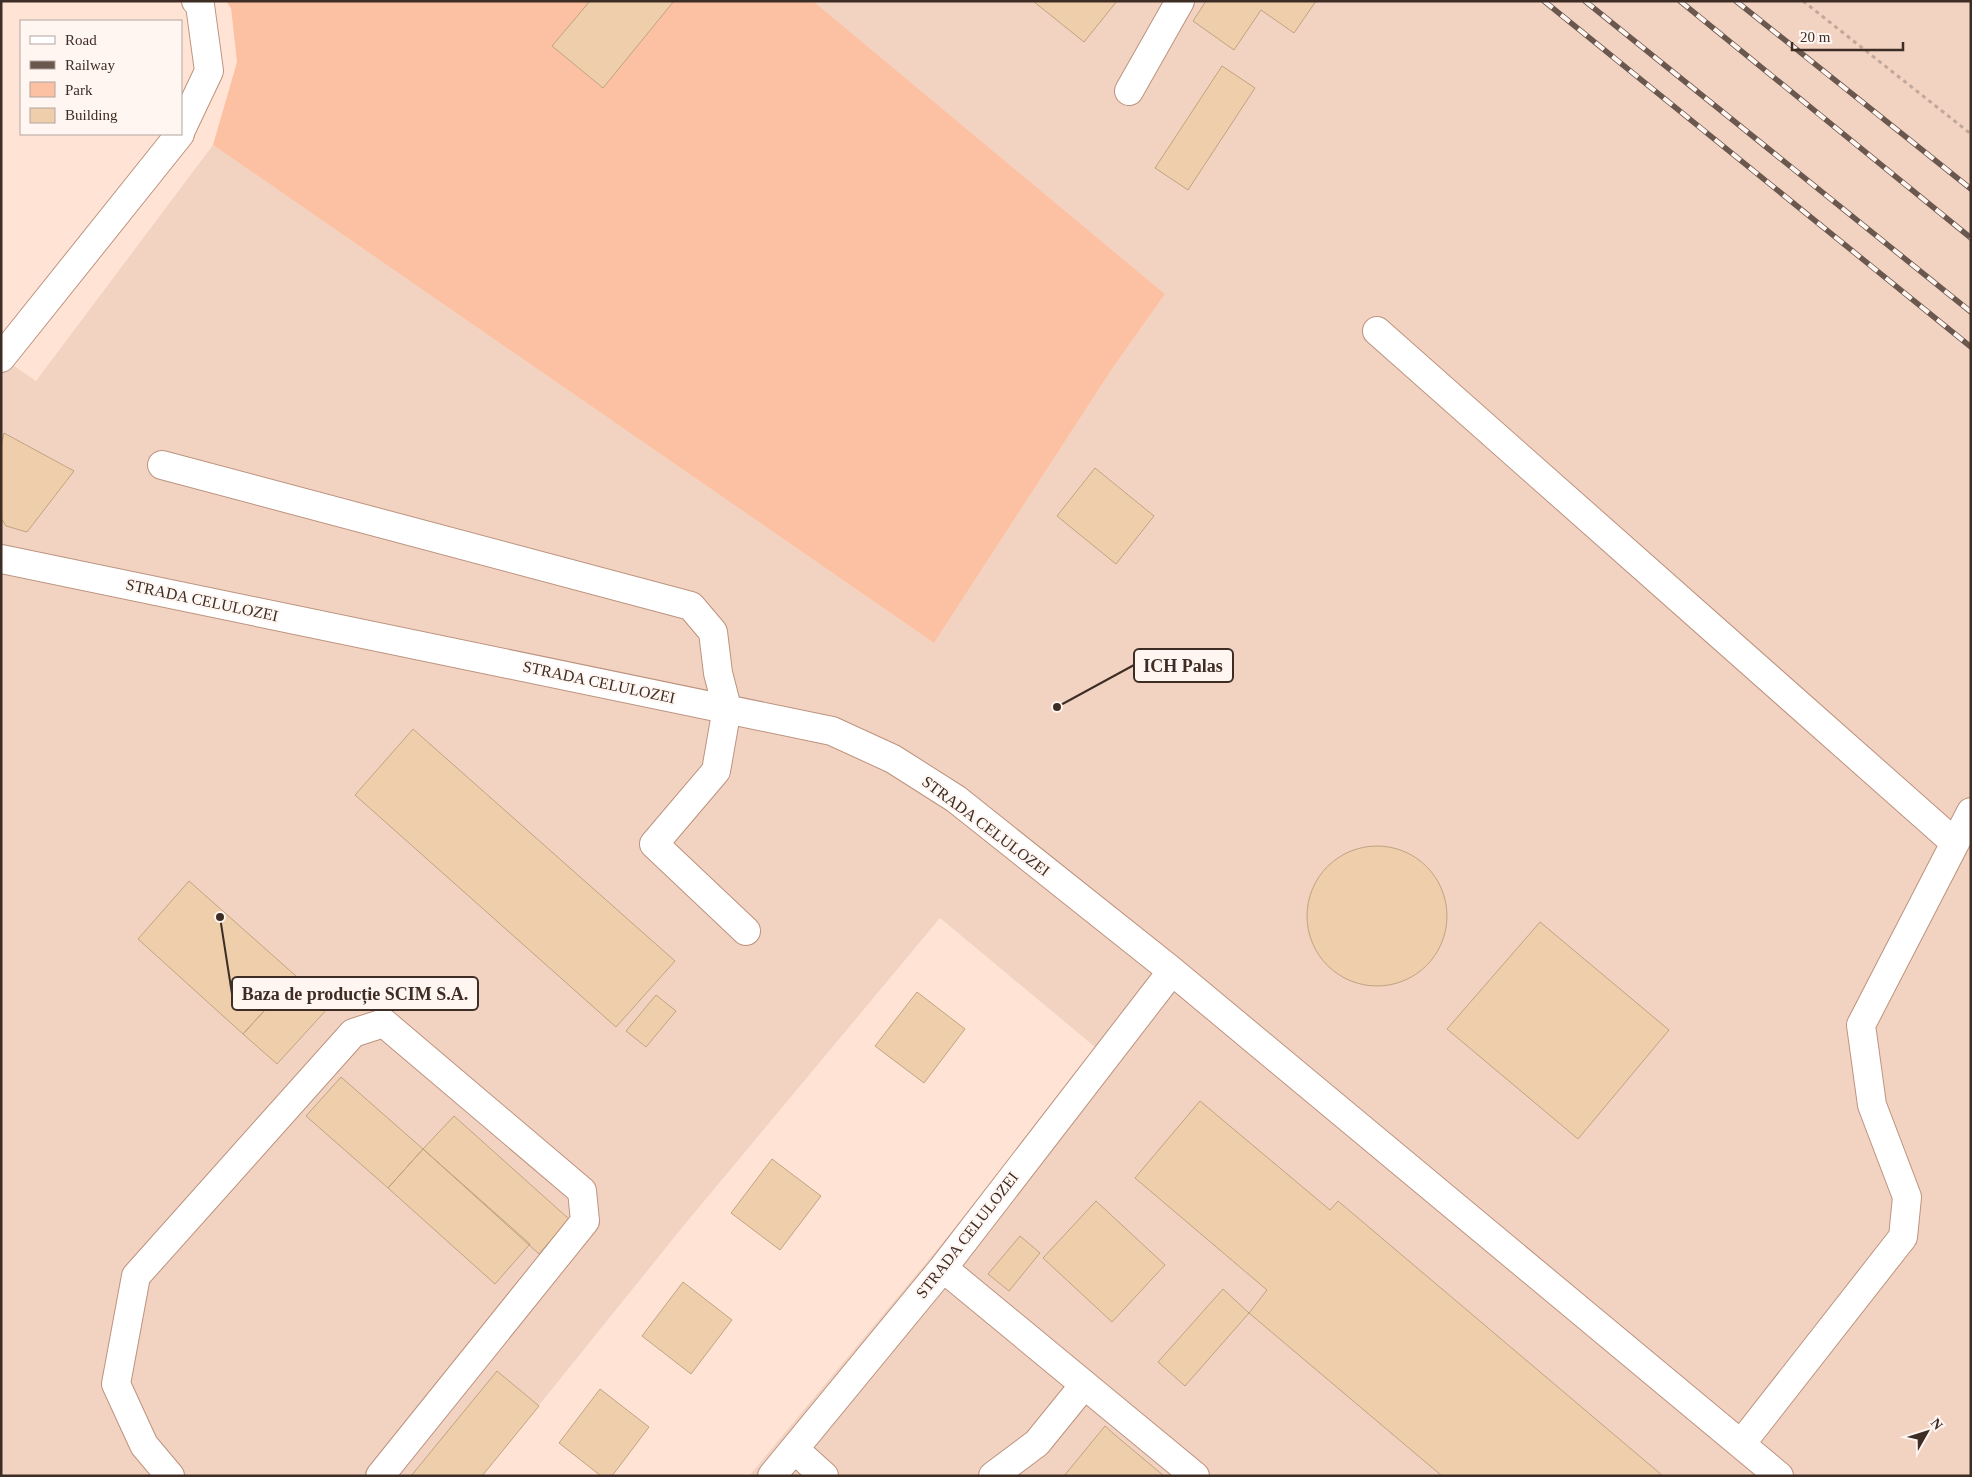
<svg xmlns="http://www.w3.org/2000/svg" width="1972" height="1477" viewBox="0 0 1972 1477" font-family="'Times New Roman',serif">
<style>
.built{fill:#f2d3c2}
.green{fill:#fbc1a2}
.building{fill:#eeceab;stroke:#c1a381}
.lines{fill:none;stroke-linecap:round;stroke-linejoin:round}
.minor-casing{stroke:#bc937e;stroke-width:30}
.path{stroke:#c0a89c;stroke-width:3;stroke-dasharray:4 4;stroke-linecap:butt}
.minor{stroke:#fff;stroke-width:28}
.rail-casing{stroke:#6a574d;stroke-width:5.5}
.rail{stroke:#fff5f1;stroke-width:4;stroke-dasharray:11;stroke-linecap:butt}
.labels{text-anchor:middle;dominant-baseline:central;stroke-width:4;stroke-linejoin:round;paint-order:stroke}
.street-label{font-size:16px;fill:#3e2d24;stroke:#fff5f1}
.leader{fill:none;stroke:#3e2d24;stroke-width:2}
.callout-dot{fill:#3e2d24;stroke:#fff5f1;stroke-width:2}
.callout{fill:#fff5f1;stroke:#3e2d24;stroke-width:2}
.callout-label{font-size:18px;text-anchor:middle;font-weight:bold;fill:#3e2d24}
</style>
<rect width="100%" height="100%" fill="#ffe4d6"/>
<path class="built" d="M813,1H1971V1476H749L1101,1052L940,918L685,1224L482,1476H1V357L36,381L213,145L934,643L1112,369L1165,294Z"/>
<path class="green" d="M226,1H813L1165,294L1112,369L934,643L213,145L237,62L231,8Z"/>
<path class="building" d="M590,1H674L603,88L552,46Z
M1033,1H1117L1084,42Z
M1206,1H1316L1294,33L1261,10L1234,50L1193,21Z
M1222,66L1255,88L1188,190L1155,168Z
M4,433L74,471L27,532L6,526L1,518V445Z
M1095,468L1154,516L1116,564L1057,516Z
M413,729L675,961L616,1027L355,795Z
M1307 916a70 70 0 1 1 140 0a70 70 0 1 1-140 0Z
M189,881L296,976L243,1034L138,939Z
M1540,922L1669,1030L1578,1139L1447,1029Z
M296,976L329,1007L277,1064L243,1034Z
M917,992L965,1029L924,1083L875,1046Z
M656,995L676,1011L646,1047L626,1031Z
M341,1077L423,1149L388,1188L306,1116Z
M1200,1101L1330,1210L1338,1201L1663,1476H1442L1249,1313L1267,1290L1135,1178Z
M454,1116L569,1219L539,1254L423,1149Z
M423,1149L530,1244L495,1284L388,1188Z
M772,1159L821,1196L780,1250L731,1213Z
M1096,1201L1165,1265L1112,1322L1043,1258Z
M1020,1236L1040,1253L1009,1291L988,1274Z
M683,1282L732,1320L691,1374L642,1336Z
M1223,1289L1249,1313L1185,1386L1158,1362Z
M497,1371L539,1406L482,1476H411Z
M600,1389L649,1427L612,1476H601L559,1443Z
M1105,1426L1115,1435L1164,1476H1064Z"/>
<g class="lines">
<g class="minor-casing">
<path id="minor" d="M1129,91L1180,1
M181,130L209,71L200,5L196,1
M1377,331L1954,842
M1,358L180,134
M162,465L691,606L713,632L718,673L727,708L716,771L654,844L746,931
M1,559L832,731L893,759L956,799L1172,971L943,1268L772,1476
M1172,971L1779,1476
M943,1268L1195,1476
M1741,1444L1903,1237L1907,1197L1872,1105L1861,1025L1971,812
M794,1449L824,1476
M170,1476L144,1445L116,1384L136,1276L353,1033L384,1023L582,1191L585,1221L380,1476
M993,1476L1037,1443L1084,1385"/>
</g>
<path class="path" d="M1803,1L1971,134"/>
<use href="#minor" class="minor"/>
<g class="rail-casing">
<path id="rail" d="M1544,1L1971,347
M1585,1L1971,312
M1680,1L1971,238
M1736,1L1971,189"/>
</g>
<use href="#rail" class="rail"/>
</g>
<g class="labels">
<g class="street-label">
<text transform="translate(202 600) rotate(12)">STRADA CELULOZEI</text>
<text transform="translate(599 682) rotate(12)">STRADA CELULOZEI</text>
<text transform="translate(986 826) rotate(37)">STRADA CELULOZEI</text>
<text transform="translate(967 1235) rotate(-52)">STRADA CELULOZEI</text>
</g>
</g>
<path class="leader" d="M1057 707L1134 665M220 917L232 994"/>
<g class="callout-dot">
<circle cx="1057" cy="707" r="5"/>
<circle cx="220" cy="917" r="5"/>
</g>
<g class="callout">
<rect x="1134" y="649" width="99" height="33" rx="5"/>
<rect x="232" y="977" width="246" height="33" rx="5"/>
</g>
<g class="callout-label">
<text x="1183" y="672">ICH Palas</text>
<text x="355" y="1000">Baza de producție SCIM S.A.</text>
</g>
<rect width="1972" height="1477" fill="none" stroke="#3e2d24" stroke-width="5"/>
<rect x="20" y="20" width="162" height="115" fill="#fff5f1" stroke="#b2a59f"/>
<rect x="30" y="36" width="25" height="8" fill="#ffffff" stroke="#b2a59f"/>
<text x="65" y="45" font-size="15" fill="#3e2d24">Road</text>
<rect x="30" y="61" width="25" height="8" fill="#6a574d" stroke="#b2a59f"/>
<text x="65" y="70" font-size="15" fill="#3e2d24">Railway</text>
<rect x="30" y="82" width="25" height="15" fill="#fbc1a2" stroke="#b2a59f"/>
<text x="65" y="95" font-size="15" fill="#3e2d24">Park</text>
<rect x="30" y="108" width="25" height="15" fill="#eeceab" stroke="#b2a59f"/>
<text x="65" y="120" font-size="15" fill="#3e2d24">Building</text>
<g transform="translate(1927 1432) rotate(51)" stroke="#fff5f1" stroke-width="4" paint-order="stroke">
<path d="M0-4L9 19L0 12L-9 19Z" fill="#3e2d24"/>
<text y="-8" font-size="14" font-weight="bold" text-anchor="middle" fill="#3e2d24">N</text>
</g>
<path d="M1792 42v8h111v-8" fill="none" stroke="#3e2d24" stroke-width="2.5"/>
<text x="1800" y="42" font-size="15" fill="#3e2d24" stroke="#fff5f1" stroke-width="4" paint-order="stroke">20 m</text>
</svg>
